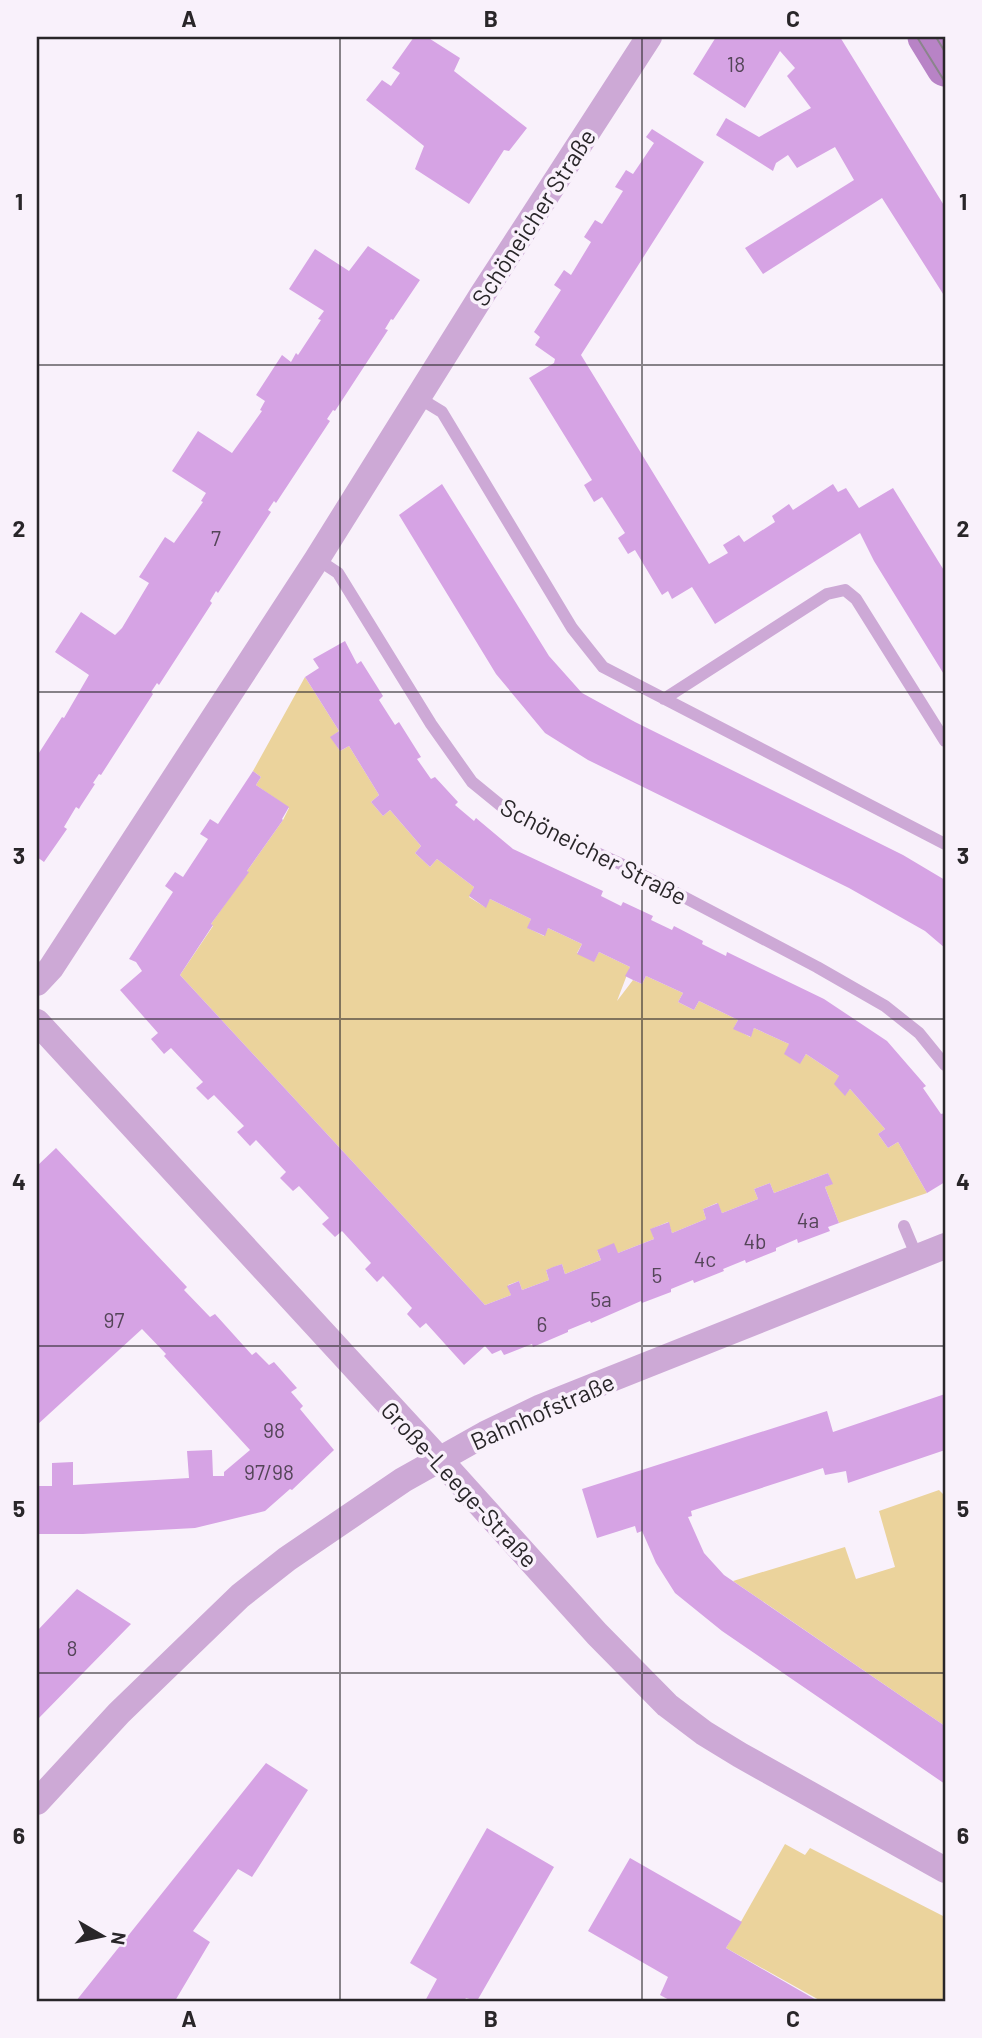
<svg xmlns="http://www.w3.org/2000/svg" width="982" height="2038" viewBox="0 0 982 2038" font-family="Barlow,sans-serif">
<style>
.green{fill:#ebd39c}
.building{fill:#d6a3e4}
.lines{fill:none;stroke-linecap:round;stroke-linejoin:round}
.lane{stroke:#cda9d6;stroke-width:12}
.street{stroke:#cda9d6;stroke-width:26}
.secondary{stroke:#b883c6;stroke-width:37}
.tram{stroke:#8a858b;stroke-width:2}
.grid{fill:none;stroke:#292629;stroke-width:2;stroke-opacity:0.55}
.labels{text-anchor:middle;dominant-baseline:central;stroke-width:7;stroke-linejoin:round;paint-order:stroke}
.number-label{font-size:21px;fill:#544558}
.street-label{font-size:24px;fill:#292629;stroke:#f9f1fb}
.neatline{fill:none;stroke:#292629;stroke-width:2.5}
.grid-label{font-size:23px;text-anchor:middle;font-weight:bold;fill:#292629}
</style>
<rect width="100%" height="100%" fill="#f9f1fb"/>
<path class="green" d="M305,677L339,731L331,737L340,751L349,746L379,795L371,802L383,816L390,810L421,846L415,853L430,867L437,859L474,887L469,897L485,907L490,899L531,919L528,928L544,936L548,928L582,944L577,953L594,961L599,952L630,967L617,1001L633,980L642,984L646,976L683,993L678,1002L694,1010L699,1001L738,1020L734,1028L750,1037L754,1028L789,1044L800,1063L806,1054L839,1076L845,1095L850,1089L885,1129L878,1134L888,1148L898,1142L927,1193L839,1223L825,1187L832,1184L828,1173L774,1193L770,1183L754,1189L758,1199L722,1213L717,1203L703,1209L706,1219L672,1233L668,1222L651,1229L654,1239L618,1253L597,1250L601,1260L565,1274L562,1264L546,1270L549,1280L522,1290L519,1281L508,1285L511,1295L485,1305L180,975L213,926L211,924L248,872L247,871L283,820L289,808L256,785L261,777L253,771Z
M939,1490L945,1496V1726L733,1581L845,1547L856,1579L895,1567L879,1511Z
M785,1844L805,1855L810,1848L945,1917V2001H821L726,1948Z"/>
<path class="building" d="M414,37H427L460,58L454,71L527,128L509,151L504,150L469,204L415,169L424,146L366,100L382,80L391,86L400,73L392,68Z
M716,37H840L945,207V297L882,198L763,274L745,248L854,180L835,147L797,168L788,155L776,163L773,171L716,135L726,118L759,137L811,108L787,76L795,68L780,51L745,108L693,74Z
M652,129L704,162L581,355L709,564L728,553L723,545L739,535L744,542L775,522L772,516L789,504L793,510L833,484L838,492L846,488L859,508L893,488L945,572V676L874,561L860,533L715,624L692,587L672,599L668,591L662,595L635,550L628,554L618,538L625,533L602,497L594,502L584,485L592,480L529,378L554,363L555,359L535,345L540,337L534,332L561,290L554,285L564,270L571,275L591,242L584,237L595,220L602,224L623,191L615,187L626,170L633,174L654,143L646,137Z
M368,246L420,280L393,320L391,319L385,329L388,330L335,411L333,410L327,419L330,421L276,503L274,501L268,510L271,512L218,593L216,591L210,601L212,603L159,685L157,683L151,692L153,694L101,775L99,774L93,783L95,784L80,807L79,809L76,807L64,827L67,829L44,862L37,857V760L39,757L37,756L62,717L64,718L89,675L55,652L81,612L115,635L122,628L149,583L139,577L165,537L174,543L203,502L201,501L206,493L172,471L198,431L232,453L262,411L260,410L265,401L256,395L282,355L291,362L296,353L298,355L321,320L318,319L324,311L289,289L315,249L349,271Z
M442,484L549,656L582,693L635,722L903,855L945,880V948L925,931L849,888L588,760L545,733L496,674L399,515Z
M345,641L357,664L361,661L383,696L379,700L395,725L399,722L421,757L417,759L431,779L435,777L458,802L455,805L474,821L476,818L513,849L603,891L601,896L621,906L623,902L653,916L651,920L672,930L674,926L703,941L702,944L726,956L727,952L824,999L887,1041L926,1086L923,1088L941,1114L945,1113V1182L927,1193L898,1142L888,1148L878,1134L885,1129L850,1089L845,1096L834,1084L839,1076L806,1054L800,1064L784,1054L789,1044L754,1028L751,1037L733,1029L738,1020L699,1001L694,1010L678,1002L683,993L646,976L642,984L633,980L625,976L630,967L599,952L594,962L577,954L582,944L548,928L545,936L527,928L531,919L490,899L486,908L469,896L474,887L437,859L430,867L415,853L421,846L390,810L383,816L371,802L379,795L349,746L340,751L330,737L339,731L305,677L319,668L313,659Z
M253,771L261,777L256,785L289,807L282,819L283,820L247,871L249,872L211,924L213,925L180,975L485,1305L511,1295L507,1286L519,1281L522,1290L549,1280L546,1270L553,1267L562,1264L565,1274L601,1260L597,1250L614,1243L618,1253L654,1239L650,1229L669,1222L672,1233L706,1219L703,1209L718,1203L722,1213L758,1199L754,1189L770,1183L774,1193L828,1173L833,1184L825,1187L839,1223L828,1227L830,1231L798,1243L797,1239L776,1248V1251L746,1263L745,1260L723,1269L724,1271L694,1283L693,1280L671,1289V1292L642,1303L641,1301L591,1323L590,1321L568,1330V1332L533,1347L532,1344L504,1355L501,1350L492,1354L485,1346L464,1365L426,1323L420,1328L407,1314L412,1308L383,1276L377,1282L365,1269L371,1263L342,1231L335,1237L322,1224L329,1218L299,1186L293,1191L280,1178L286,1172L256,1140L250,1146L237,1132L244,1126L214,1095L208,1100L196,1088L203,1082L171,1048L164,1054L151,1039L158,1033L120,990L142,971L136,962L129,959L173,892L165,886L175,872L183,877L208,839L200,834L210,819L218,824Z
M56,1148L187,1287L184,1290L210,1317L215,1314L252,1355L256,1352L269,1365L274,1362L297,1388L291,1392L303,1406L300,1409L334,1450L292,1490L290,1489L265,1511L195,1528L83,1534H37V1486H52V1463L73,1462V1485L189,1478L187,1451L212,1450L213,1476H224V1472L250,1450L164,1356L166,1354L142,1329L37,1425V1166Z
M945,1394V1450L848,1483L846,1471L825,1475L823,1468L691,1511L692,1516L688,1517L704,1553L724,1575L945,1726V1784L722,1631L675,1593L656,1563L642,1531L637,1533L635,1526L597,1538L582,1489L827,1411L833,1432Z
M77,1589L131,1624L37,1720V1631Z
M266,1763L308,1790L252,1877L238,1869L193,1931L210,1942L175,2001H76Z
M487,1828L554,1867L477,2001L466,1998L464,2001H425L437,1979L410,1963Z
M630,1858L742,1922L726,1948L818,2001H671L660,1995L668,1977L588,1931Z"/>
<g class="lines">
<path class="lane" d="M419,398L442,412L572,628L603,667L945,844
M317,559L338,573L431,724L472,782L510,813L623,865L817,967L885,1006L919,1033L945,1065
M664,699L827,594L845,590L856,599L945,741
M904,1226L917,1257"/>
<path class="street" d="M37,983L51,968L317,559L482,295L649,37
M37,1022L440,1460L597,1634L667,1705L704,1733L740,1755L945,1870
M37,1802L119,1713L240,1596L287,1559L403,1480L485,1434L541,1407L945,1246"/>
<path class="secondary" d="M926,37L945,68"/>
<path class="tram" d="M917,37L945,82
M936,37L945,52"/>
</g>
<path class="grid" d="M340,37V2001M642,37V2001M37,365H945M37,692H945M37,1019H945M37,1346H945M37,1673H945"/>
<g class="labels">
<g class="number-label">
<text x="736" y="63">18</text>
<text x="216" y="537">7</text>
<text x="808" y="1219">4a</text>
<text x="755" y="1240">4b</text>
<text x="705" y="1258">4c</text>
<text x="657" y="1274">5</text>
<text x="601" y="1298">5a</text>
<text x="114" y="1319">97</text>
<text x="542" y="1323">6</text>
<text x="274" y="1429">98</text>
<text x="269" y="1471">97/98</text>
<text x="72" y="1647">8</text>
</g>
<g class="street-label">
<text transform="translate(533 217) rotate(-57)">Schöneicher Straße</text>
<text transform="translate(594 851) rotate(27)">Schöneicher Straße</text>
<text transform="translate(542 1411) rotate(-24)">Bahnhofstraße</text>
<text transform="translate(460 1484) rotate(47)">Große-Leege-Straße</text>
</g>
</g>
<rect width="982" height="2038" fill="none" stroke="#f9f1fb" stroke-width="77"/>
<g transform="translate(102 1936) rotate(99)" stroke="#f9f1fb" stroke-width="5" paint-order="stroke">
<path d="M0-5L12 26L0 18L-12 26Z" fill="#292629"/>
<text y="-10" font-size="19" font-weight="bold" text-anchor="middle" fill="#292629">N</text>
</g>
<rect x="38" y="38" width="906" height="1962" class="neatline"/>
<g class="grid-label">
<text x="189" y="27">A</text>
<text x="491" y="27">B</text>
<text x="793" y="27">C</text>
<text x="19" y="210">1</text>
<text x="963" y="210">1</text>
<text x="19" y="537">2</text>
<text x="963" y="537">2</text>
<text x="19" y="864">3</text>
<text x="963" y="864">3</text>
<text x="19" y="1190">4</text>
<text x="963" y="1190">4</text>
<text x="19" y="1517">5</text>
<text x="963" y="1517">5</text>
<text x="19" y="1844">6</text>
<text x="963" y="1844">6</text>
<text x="189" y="2027">A</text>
<text x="491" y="2027">B</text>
<text x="793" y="2027">C</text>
</g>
</svg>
